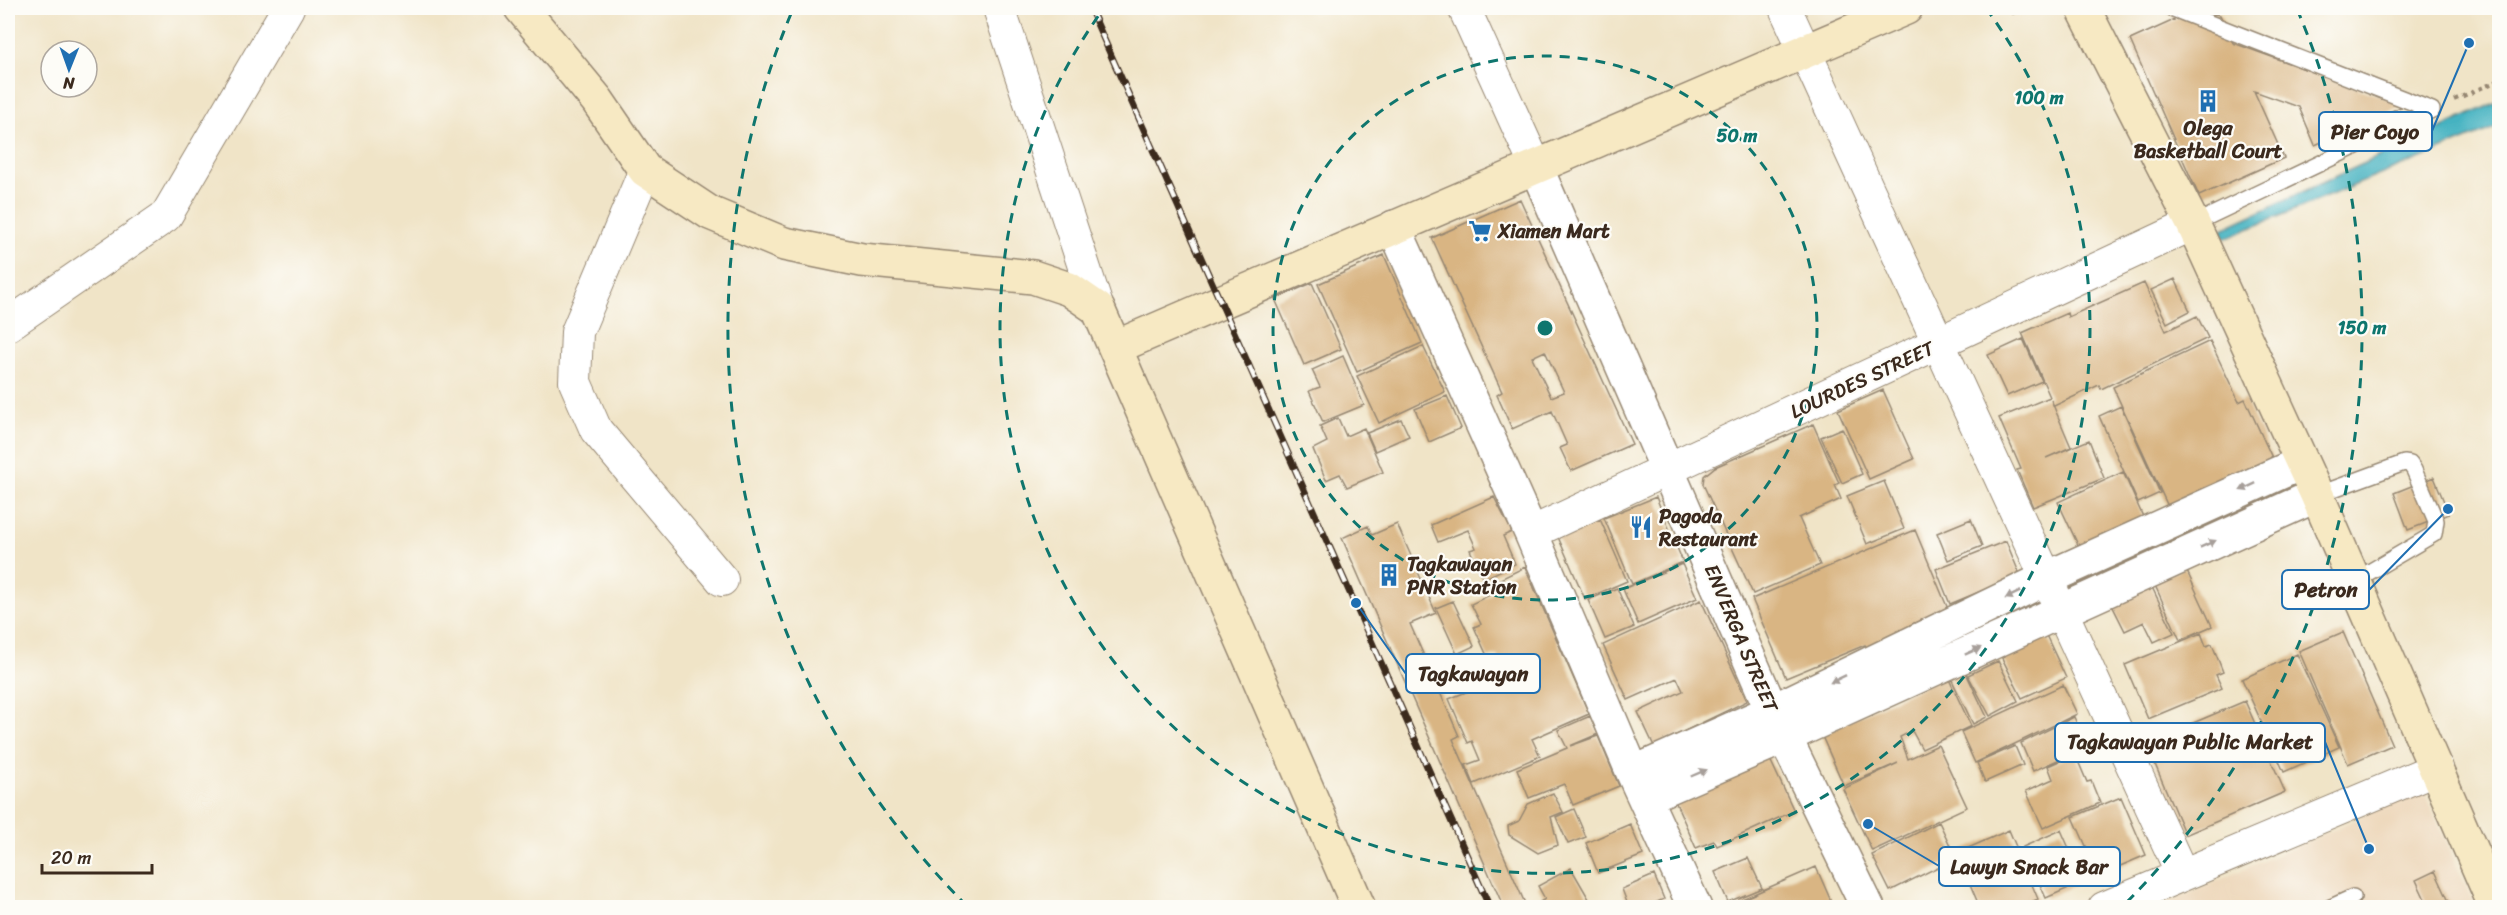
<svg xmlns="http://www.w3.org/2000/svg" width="2507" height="915" viewBox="0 0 2507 915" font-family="Sriracha,sans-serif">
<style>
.built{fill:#edd7ba}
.water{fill:#44b2c1;stroke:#406e70;stroke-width:1.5}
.building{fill:#d9b583;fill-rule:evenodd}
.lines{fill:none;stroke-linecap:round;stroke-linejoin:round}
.service-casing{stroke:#968772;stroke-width:18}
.minor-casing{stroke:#968772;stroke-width:34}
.tertiary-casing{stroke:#968772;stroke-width:36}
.secondary-casing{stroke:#968772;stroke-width:36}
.path{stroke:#968772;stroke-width:4;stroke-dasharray:4.5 4.5;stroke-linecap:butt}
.service{stroke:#fff;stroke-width:15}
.minor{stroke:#fff;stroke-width:32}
.tertiary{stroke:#fff;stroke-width:33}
.secondary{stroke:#f7e9c3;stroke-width:33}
.rail-casing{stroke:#3b2a1e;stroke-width:7}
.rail{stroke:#fdfcf7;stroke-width:4.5;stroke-dasharray:14;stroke-linecap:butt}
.oneway{fill:#a79f9a}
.ring{fill:none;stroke:#0f766e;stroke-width:3;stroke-dasharray:10 8}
.labels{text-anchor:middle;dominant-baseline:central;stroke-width:4.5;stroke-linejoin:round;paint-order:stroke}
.poi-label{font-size:20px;font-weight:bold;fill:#3b2a1e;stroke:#fdfcf7;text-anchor:start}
.street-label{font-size:20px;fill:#3b2a1e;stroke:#fdfcf7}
.centre{fill:#0f766e;stroke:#fdfcf7;stroke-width:3}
.ring-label{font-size:18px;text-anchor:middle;font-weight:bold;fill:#0f766e;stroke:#fdfcf7;stroke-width:4.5;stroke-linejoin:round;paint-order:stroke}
.leader{fill:none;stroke:#1f6fb2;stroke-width:2}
.callout-dot{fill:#1f6fb2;stroke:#fdfcf7;stroke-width:2}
.callout{fill:#fdfcf7;stroke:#1f6fb2;stroke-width:2}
.callout-label{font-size:21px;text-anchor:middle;font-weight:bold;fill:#3b2a1e}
</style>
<rect width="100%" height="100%" fill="#fdfcf7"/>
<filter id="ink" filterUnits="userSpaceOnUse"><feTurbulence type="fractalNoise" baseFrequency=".0167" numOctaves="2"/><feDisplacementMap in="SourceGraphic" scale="12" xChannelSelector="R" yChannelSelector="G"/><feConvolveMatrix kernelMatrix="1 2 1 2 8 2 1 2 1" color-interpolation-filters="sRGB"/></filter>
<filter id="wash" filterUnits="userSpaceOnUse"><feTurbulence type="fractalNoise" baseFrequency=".008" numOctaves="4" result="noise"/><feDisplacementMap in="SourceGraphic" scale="24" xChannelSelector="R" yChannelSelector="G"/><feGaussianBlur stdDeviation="1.35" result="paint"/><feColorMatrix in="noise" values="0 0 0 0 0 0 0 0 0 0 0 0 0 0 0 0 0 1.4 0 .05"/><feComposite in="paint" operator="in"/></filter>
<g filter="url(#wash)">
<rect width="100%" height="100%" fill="#f0e4c7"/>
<path class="built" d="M2423,790L2475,907L2157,908Z"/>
<path class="water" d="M2499,101V126L2226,238L2220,230Z"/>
<g id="blocks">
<path class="building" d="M2010,8H2028L2013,14Z
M2194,11L2220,15L2233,43L2405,105L2315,145L2299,107L2254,91L2284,158L2199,196L2130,40Z
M1520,199L1632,444L1571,471L1560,448L1567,445L1552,411L1512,429L1497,395L1502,392L1432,238ZM1545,351L1564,392L1551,397L1532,357Z
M1384,255L1422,343L1357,372L1318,284Z
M2175,279L2190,311L2167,323L2151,290Z
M1312,283L1341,349L1304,365L1275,299Z
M2144,283L2166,331L2197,316L2208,338L2101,389L2099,385L2054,406L2051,400L2071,447L2046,458L2089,440L2104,478L2033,507L2017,470L2021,469L1999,418L2050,397L2022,333L2067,313L2068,317Z
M2023,339L2042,381L2007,396L1988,355Z
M2210,341L2239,402L2245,399L2273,460L2171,513L2113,387Z
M1423,346L1445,392L1379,423L1357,376Z
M1343,356L1364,405L1323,422L1309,391L1320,387L1312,370Z
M1883,390L1914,459L1869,479L1838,410Z
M1447,396L1461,428L1429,442L1415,409Z
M2121,406L2160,493L2138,503L2099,416Z
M1338,418L1346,436L1364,428L1383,472L1347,487L1340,474L1326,480L1313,449L1327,442L1320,426Z
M1401,419L1409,436L1375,451L1367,433Z
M1813,424L1839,483L1835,485L1841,499L1799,518L1820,565L1753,594L1703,484L1704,476L1715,467Z
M1842,428L1862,474L1842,483L1821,437Z
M2123,472L2144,519L2080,549L2058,502Z
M2434,477L2449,514L2408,530L2394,493Z
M1884,481L1904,529L1867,544L1847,496Z
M1494,497L1512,532L1503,536L1515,564L1483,579L1470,550L1476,548L1468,530L1438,542L1431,525Z
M1656,497L1683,562L1632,584L1604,518Z
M1600,519L1627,581L1585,599L1558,537Z
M1971,519L1982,546L1948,560L1937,533Z
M1397,524L1436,613L1410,624L1459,736L1453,739L1527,908H1504L1342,538L1368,526L1372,535Z
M1915,530L1948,609L1910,625L1913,631L1868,651L1865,645L1786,678L1752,599Z
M2006,541L2020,575L1950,604L1936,569Z
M1682,564L1697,598L1638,624L1623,589Z
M1525,567L1589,714L1532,739L1540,756L1474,784L1466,765L1480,760L1472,741L1468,743L1449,699L1505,676L1497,655L1488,658L1474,627L1481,624L1471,604L1492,594L1488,585Z
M2185,567L2212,626L2180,640L2153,581Z
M2150,583L2174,633L2154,642L2144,622L2125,631L2110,601Z
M1617,588L1634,627L1605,639L1588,600Z
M1701,600L1747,701L1654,746L1638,712L1683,691L1677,678L1628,700L1603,645Z
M1453,601L1474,646L1457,654L1436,608Z
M2343,632L2392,745L2348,764L2299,651Z
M2045,633L2066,678L2022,698L2000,654Z
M2201,633L2206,646L2212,644L2223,672L2216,675L2222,688L2148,719L2125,665Z
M2297,654L2339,747L2284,772L2242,679Z
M1998,661L2018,701L1990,716L1968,675Z
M1964,669L1987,717L1973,724L1950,676Z
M1947,675L1971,726L1922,749L1912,731L1900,737L1908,759L1938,745L1967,807L1872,851L1843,789L1898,763L1844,786L1821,734Z
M2063,685L2077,714L1975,763L1961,732Z
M2245,701L2285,792L2185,835L2146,743Z
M1590,716L1598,734L1570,746L1598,736L1619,786L1573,805L1564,784L1529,798L1517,769L1567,748L1558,730Z
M2074,717L2087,747L2033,771L2021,743Z
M2015,746L2023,765L1985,782L1977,763Z
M2075,754L2087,782L2091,781L2100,803L2043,828L2026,791L2053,779L2048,766Z
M1768,755L1794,811L1717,846L1714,841L1696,848L1672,794Z
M1553,793L1563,812L1551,817L1558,845L1538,853L1509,835L1508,826L1519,821L1528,804Z
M2121,797L2146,855L2099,875L2073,817Z
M1574,809L1586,837L1568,844L1556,817Z
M1939,822L1956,858L1890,891L1872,855Z
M1630,824L1643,855L1598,873L1586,843Z
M2009,830L2038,899L2018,908H1980L1957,853Z
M2061,830L2072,855L2084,850L2096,876L2046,898L2023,847Z
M1748,858L1762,888L1728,902L1715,872Z
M1816,867L1834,908H1741L1738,901Z
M1571,868L1589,899L1574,908H1539L1537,904L1545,899L1538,886Z
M2435,871L2452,908H2429L2416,880Z
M1654,875L1664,899L1644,908H1629L1622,889Z"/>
</g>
</g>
<g filter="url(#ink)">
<use href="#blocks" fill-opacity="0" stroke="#968772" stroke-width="1.5"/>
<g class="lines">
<g class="service-casing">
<path id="service" d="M2171,8L2432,110
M2193,224L2432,110
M2317,495L2404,463L2410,464L2414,470L2436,521L2434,534L2354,581
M2329,908L2353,897"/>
</g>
<g class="minor-casing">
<path id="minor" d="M999,8L1098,309
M1464,8L1536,167
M1785,8L2182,874
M645,170L577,332L575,382L596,430L722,580
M8,325L166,216L288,8
M1531,533L2193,224
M2104,908L2437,768"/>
</g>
<g class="tertiary-casing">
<path id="tertiary" d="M1536,167L1772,711L1868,908
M1394,227L1531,533L1633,773L1695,908
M1633,773L1772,711L2047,578L2301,463
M1646,797L1784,737L2317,495"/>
</g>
<g class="secondary-casing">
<path id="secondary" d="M521,8L597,100L645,170L710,213L784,244L862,260L1033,277L1069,289L1098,309L1359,908
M2083,8L2193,224L2317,495L2496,908
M1116,347L1906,8"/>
</g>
<path class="path" d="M2454,100L2500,80"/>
<use href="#service" class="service"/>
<use href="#minor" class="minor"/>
<use href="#tertiary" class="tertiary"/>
<use href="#secondary" class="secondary"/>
<g class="rail-casing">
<path id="rail" d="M1090,8L1490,908"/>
</g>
<use href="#rail" class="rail"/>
</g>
<defs><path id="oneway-solid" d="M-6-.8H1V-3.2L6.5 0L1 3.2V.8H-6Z" transform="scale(1.5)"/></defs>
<g class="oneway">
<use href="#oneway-solid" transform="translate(2248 487) rotate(155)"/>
<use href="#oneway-solid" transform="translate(2208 544) rotate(-24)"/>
<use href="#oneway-solid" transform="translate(2013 595) rotate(154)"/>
<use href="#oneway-solid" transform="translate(1973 651) rotate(-24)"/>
<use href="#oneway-solid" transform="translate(1838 679) rotate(154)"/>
<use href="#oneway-solid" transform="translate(1699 773) rotate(-23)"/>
</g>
</g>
<g class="ring">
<circle cx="1545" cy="328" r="272"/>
<path d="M1986 8A545 545 0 1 1 1104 8"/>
<path d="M967 906A817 817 0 0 1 793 9M2297 9A817 817 0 0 1 2123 906"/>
</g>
<defs>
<g id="building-bare" transform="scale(1.8)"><path d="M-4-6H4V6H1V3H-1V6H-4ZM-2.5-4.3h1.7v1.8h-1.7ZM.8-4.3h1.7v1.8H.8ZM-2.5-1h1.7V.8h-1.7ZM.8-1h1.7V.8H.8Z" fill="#1f6fb2" stroke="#fdfcf7" stroke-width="2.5" paint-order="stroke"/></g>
<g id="supermarket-bare" transform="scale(1.8)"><path d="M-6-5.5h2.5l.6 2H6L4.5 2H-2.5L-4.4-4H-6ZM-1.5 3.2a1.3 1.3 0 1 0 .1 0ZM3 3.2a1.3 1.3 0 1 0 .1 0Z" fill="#1f6fb2" stroke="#fdfcf7" stroke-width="2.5" paint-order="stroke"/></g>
<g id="restaurant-bare" transform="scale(1.8)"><path d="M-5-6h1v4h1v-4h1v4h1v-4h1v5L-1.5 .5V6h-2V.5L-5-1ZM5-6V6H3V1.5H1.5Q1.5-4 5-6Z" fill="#1f6fb2" stroke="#fdfcf7" stroke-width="2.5" paint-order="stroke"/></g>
</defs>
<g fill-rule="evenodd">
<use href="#building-bare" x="2208" y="101"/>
<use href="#supermarket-bare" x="1480" y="231"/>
<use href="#restaurant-bare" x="1641" y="527"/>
<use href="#building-bare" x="1389" y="575"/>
</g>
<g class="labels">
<g class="poi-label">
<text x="2208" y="128" text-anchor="middle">Olega<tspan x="2208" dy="23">Basketball Court</tspan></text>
<text x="1498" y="231">Xiamen Mart</text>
<text x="1659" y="516">Pagoda<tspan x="1659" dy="23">Restaurant</tspan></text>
<text x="1407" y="564">Tagkawayan<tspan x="1407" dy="23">PNR Station</tspan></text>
</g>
<g class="street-label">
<text transform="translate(1862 380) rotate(-25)">LOURDES STREET</text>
<text transform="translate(1741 638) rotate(67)">ENVERGA STREET</text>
</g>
</g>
<circle cx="1545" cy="328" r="9" class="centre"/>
<g class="ring-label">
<text x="2039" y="104">100 m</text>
<text x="1737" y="142">50 m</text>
<text x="2362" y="334">150 m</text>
</g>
<path class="leader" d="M2469 43L2432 131M2448 509L2369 590M1356 603L1406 674M2369 849L2325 742M1868 824L1939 866"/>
<g class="callout-dot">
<circle cx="2469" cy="43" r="6"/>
<circle cx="2448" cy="509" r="6"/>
<circle cx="1356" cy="603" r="6"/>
<circle cx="2369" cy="849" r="6"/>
<circle cx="1868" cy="824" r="6"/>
</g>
<g class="callout">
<rect x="2319" y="112" width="113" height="39" rx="6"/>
<rect x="2282" y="570" width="87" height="39" rx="6"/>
<rect x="1406" y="654" width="134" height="39" rx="6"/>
<rect x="2055" y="723" width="270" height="39" rx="6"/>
<rect x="1939" y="847" width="181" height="39" rx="6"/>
</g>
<g class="callout-label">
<text x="2375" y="139">Pier Coyo</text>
<text x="2326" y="597">Petron</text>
<text x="1473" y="681">Tagkawayan</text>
<text x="2190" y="749">Tagkawayan Public Market</text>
<text x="2029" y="874">Lawyn Snack Bar</text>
</g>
<rect width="2507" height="915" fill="none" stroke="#fdfcf7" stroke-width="30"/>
<g transform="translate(69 69) rotate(181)"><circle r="28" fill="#fdfcf7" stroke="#afa8a0" stroke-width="1.5"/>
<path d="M0-4.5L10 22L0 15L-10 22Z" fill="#1f6fb2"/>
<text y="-9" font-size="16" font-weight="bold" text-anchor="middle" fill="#3b2a1e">N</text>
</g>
<path d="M42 864v9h110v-9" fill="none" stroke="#3b2a1e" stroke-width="3"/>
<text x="51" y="864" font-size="18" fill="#3b2a1e" stroke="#fdfcf7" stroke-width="4.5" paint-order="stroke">20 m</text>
</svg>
